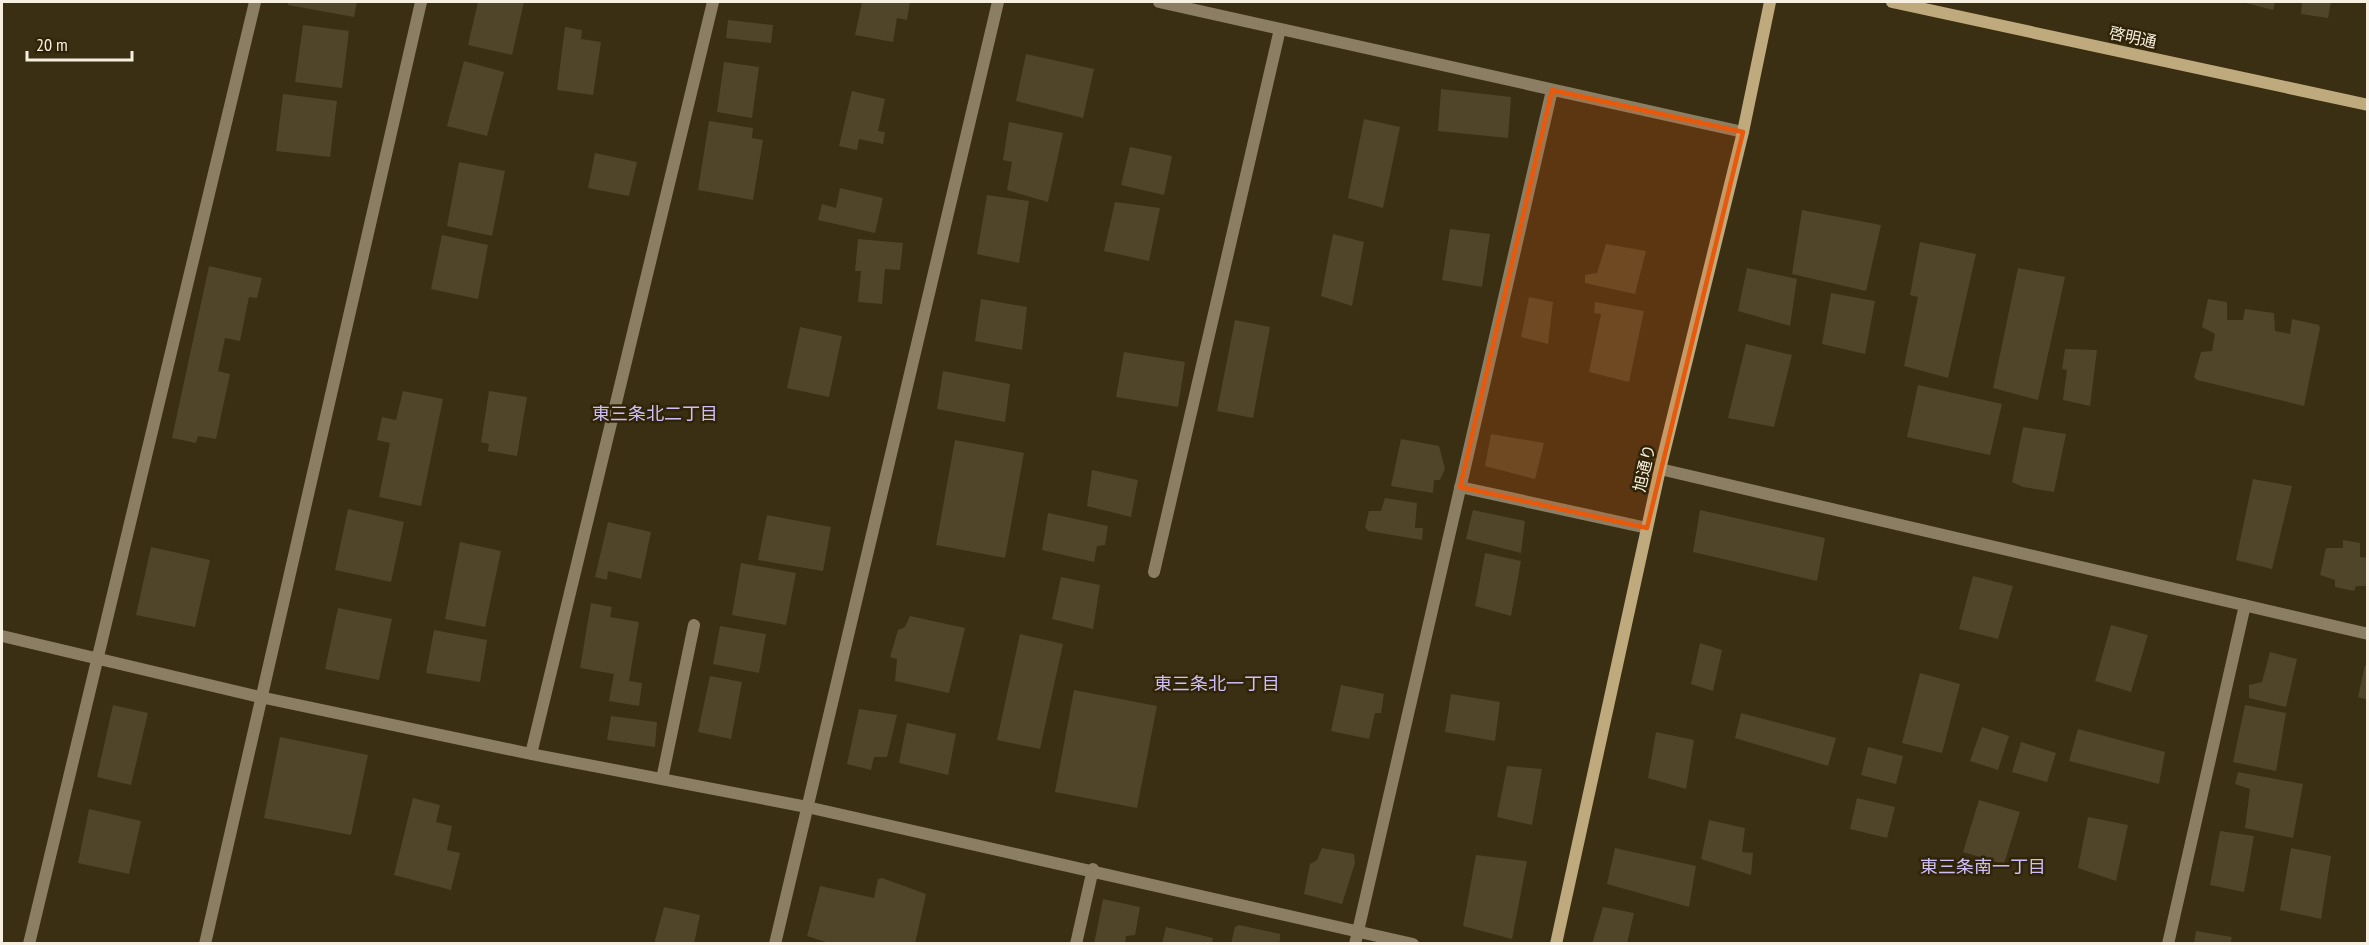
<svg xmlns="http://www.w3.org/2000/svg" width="2369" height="945" viewBox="0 0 2369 945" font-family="'PT Sans Narrow','Noto Sans JP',sans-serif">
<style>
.building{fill:#514529}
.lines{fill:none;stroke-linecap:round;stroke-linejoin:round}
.street{stroke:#8b7e62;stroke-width:12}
.secondary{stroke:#bfaa7d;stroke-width:12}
.marked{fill:#e8590c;fill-opacity:0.2;stroke:#e8590c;stroke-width:4.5;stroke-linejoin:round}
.labels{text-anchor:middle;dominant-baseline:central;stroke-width:5;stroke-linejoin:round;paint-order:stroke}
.street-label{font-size:16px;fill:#f7f0e0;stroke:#302408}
.neighbourhood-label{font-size:18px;fill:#cebff8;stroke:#302408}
</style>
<rect width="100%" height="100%" fill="#3a2e13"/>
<path class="building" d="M288,2H357L354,17L288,5Z
M478,2H524L512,55L468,45Z
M862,2H910L907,20L897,18L893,42L855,35Z
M2242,2H2275L2273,10Z
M2302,2H2331L2328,18L2301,14Z
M728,20L773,25L771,43L726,38Z
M303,25L349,31L342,88L295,82Z
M565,27L582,30L581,39L601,42L593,95L557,90Z
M1026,54L1094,69L1083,118L1016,101Z
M464,61L504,72L487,136L447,126Z
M724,62L759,67L752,118L717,112Z
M1441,89L1511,97L1508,138L1438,131Z
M852,91L885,99L878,131L885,132L883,144L859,139L857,150L839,146Z
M283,94L337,101L330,157L276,151Z
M1364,119L1400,127L1383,208L1348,198Z
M709,121L753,128L752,138L763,140L753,200L698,190Z
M1009,122L1063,133L1048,202L1007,190L1012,162L1003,160Z
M1130,147L1172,156L1164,195L1121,185Z
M595,153L637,162L629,196L588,188Z
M459,162L505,171L492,236L447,226Z
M840,188L883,198L875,233L818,220L822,204L836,208Z
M987,195L1029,201L1019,263L977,254Z
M1115,202L1160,208L1149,261L1104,251Z
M1802,210L1881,225L1866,291L1792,274Z
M1450,229L1490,234L1482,287L1442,280Z
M1333,234L1364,242L1352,306L1321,296Z
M442,235L488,245L478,299L431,289Z
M858,239L903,243L900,270L885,269L882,304L858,302L861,271H855Z
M1920,242L1976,254L1948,378L1904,366L1918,297L1910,295Z
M1606,244L1646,251L1635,294L1585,283V275L1597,273Z
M209,266L262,278L257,298L249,297L240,341L225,338L218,371L230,374L216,439L198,436L196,443L172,438Z
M1747,268L1797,279L1790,326L1738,311Z
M2018,268L2065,277L2038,400L1993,388Z
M1831,293L1875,301L1865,354L1822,344Z
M1529,297L1553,302L1548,344L1521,337Z
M981,299L1027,307L1022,350L975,341Z
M2208,299L2227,302V320H2243L2245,309L2274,313L2275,331L2290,334L2292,319L2319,325L2320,328L2304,406L2197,380L2194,377L2201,352L2212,351L2215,334L2202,327Z
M1595,302L1644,311L1629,382L1589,372L1601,314L1594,313Z
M1235,320L1270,327L1253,418L1217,411Z
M800,327L842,336L829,397L787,388Z
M1746,344L1792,355L1774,427L1728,418Z
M2065,349L2097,350L2090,406L2063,400L2067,370L2062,369Z
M1124,352L1185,362L1178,407L1116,397Z
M943,371L1010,384L1005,422L937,409Z
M1918,385L2002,404L1990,455L1907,437Z
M403,391L443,399L421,506L379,497L390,443L377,440L382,417L396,420Z
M489,391L527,397L517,456L488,451L489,444L481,442Z
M2023,427L2066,434L2054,492L2023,487L2012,482Z
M1491,434L1544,443L1535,479L1485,466Z
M1401,439L1439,446L1445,469L1440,480H1434L1433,493L1391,486Z
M955,440L1024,453L1005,558L936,545Z
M1092,470L1138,480L1131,517L1087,506Z
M2253,479L2292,486L2272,569L2236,560Z
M1385,498L1417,503L1415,528H1423L1422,540L1368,531L1365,527L1369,511H1381Z
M348,509L404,522L391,582L335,570Z
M1473,510L1525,521L1521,553L1466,539Z
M1700,510L1825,538L1817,581L1693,552Z
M1048,513L1108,526L1105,545L1097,546L1094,562L1042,550Z
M767,515L831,527L823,571L758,560Z
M608,522L651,532L641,579L608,571L607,580L595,577Z
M2343,540L2360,543V557L2368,558V586H2356L2354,591L2335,587V580L2320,575L2326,548H2343Z
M460,542L501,551L485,627L445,619Z
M151,547L210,560L195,627L136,615Z
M1485,553L1521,561L1511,616L1475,606Z
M741,563L796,573L786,625L732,615Z
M1973,576L2013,586L1998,639L1959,629Z
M1061,577L1100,585L1093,629L1052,619Z
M591,603L612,607L610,617L639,622L629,681L642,683L639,706L609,701L614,674L580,668Z
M338,608L392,619L379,680L325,669Z
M910,616L965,628L949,693L895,681L897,659L890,657L898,630L905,627Z
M2111,625L2148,635L2131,692L2095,681Z
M720,626L766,634L759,673L713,664Z
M434,630L487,640L480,682L426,673Z
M1020,634L1063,644L1040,749L997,740Z
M1700,643L1722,650L1713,691L1691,684Z
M2270,652L2297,659L2286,707L2249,698V685L2262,682Z
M2365,665L2368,666V700L2358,697Z
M1920,673L1960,684L1942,753L1902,743Z
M710,676L742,682L731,739L698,732Z
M1341,685L1384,694L1381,713H1375L1369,739L1331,731Z
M1074,690L1157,706L1137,808L1055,792Z
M1451,694L1500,702L1495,741L1445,732Z
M113,705L148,713L131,785L97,777Z
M2245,705L2286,713L2276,771L2233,762Z
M859,709L897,715L887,757H874L871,770L847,764Z
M1741,713L1836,738L1828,766L1735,738Z
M611,716L657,722L655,747L607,740Z
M907,723L956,734L948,775L899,763Z
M1982,727L2009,736L1998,770L1970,761Z
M2078,729L2165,752L2159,784L2069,761Z
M1656,732L1694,740L1686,789L1648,778Z
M280,737L368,755L351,835L264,818Z
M2021,742L2056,753L2047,782L2012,772Z
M1868,747L1903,756L1896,784L1861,775Z
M1507,766L1542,769L1532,825L1497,817Z
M2238,772L2303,784L2293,838L2245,828L2250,789L2235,784Z
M413,798L440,805L436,822L452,826L447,850L460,853L451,890L394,875Z
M1857,798L1895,807L1887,838L1850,829Z
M1979,800L2020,812L2004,864L1963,852Z
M89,809L141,821L129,874L78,863Z
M2088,817L2128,825L2116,881L2078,868Z
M1709,820L1745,828L1742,852L1753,853L1751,875L1701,859Z
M2220,831L2254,836L2244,892L2210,885Z
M1322,848L1354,854L1355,863L1342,904L1304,894L1310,864L1317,860Z
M1615,848L1696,866L1689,907L1607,884Z
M2291,848L2331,856L2321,919L2280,910Z
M1476,855L1527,861L1512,939L1463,926Z
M882,878L926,894L915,944H832L807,936L820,886L874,898L878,879Z
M1103,899L1140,907L1135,935L1126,936L1125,944H1094Z
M664,907L700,915L694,944H654Z
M1603,907L1634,913L1627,944H1592Z
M1239,925L1280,934V940L1278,944H1231L1235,927Z
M1166,927L1213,938L1212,944H1162Z
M2196,931L2232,937L2230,944H2194Z"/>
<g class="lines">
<path class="street" d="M1159,2L1743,132
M1660,469L2368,634
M1460,487L1647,528
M1154,572L1280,29
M2,636L260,697L531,754L807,807L1413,944
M531,754L713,2
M662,779L694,625
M29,944L255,2
M205,944L421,2
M775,944L998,2
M1076,944L1093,869
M1355,944L1552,90
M2168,944L2245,605"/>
<path class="secondary" d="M1892,2L2368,105
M1556,944L1660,469L1743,132L1770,2"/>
</g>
<path class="marked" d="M1552,90L1743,132L1647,528L1460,487Z"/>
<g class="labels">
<g class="street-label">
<text transform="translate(2133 37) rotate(12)">啓明通</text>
<text transform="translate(1644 468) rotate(-77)">旭通り</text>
</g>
<g class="neighbourhood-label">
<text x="655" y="413">東三条北二丁目</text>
<text x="1217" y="683">東三条北一丁目</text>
<text x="1983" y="866">東三条南一丁目</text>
</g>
</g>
<rect width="2369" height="945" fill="none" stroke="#f7f0e0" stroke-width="6"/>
<path d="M27 51v9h105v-9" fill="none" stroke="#f7f0e0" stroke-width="3"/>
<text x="36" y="51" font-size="18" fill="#f7f0e0" stroke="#302408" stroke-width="4.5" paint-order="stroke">20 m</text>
</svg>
